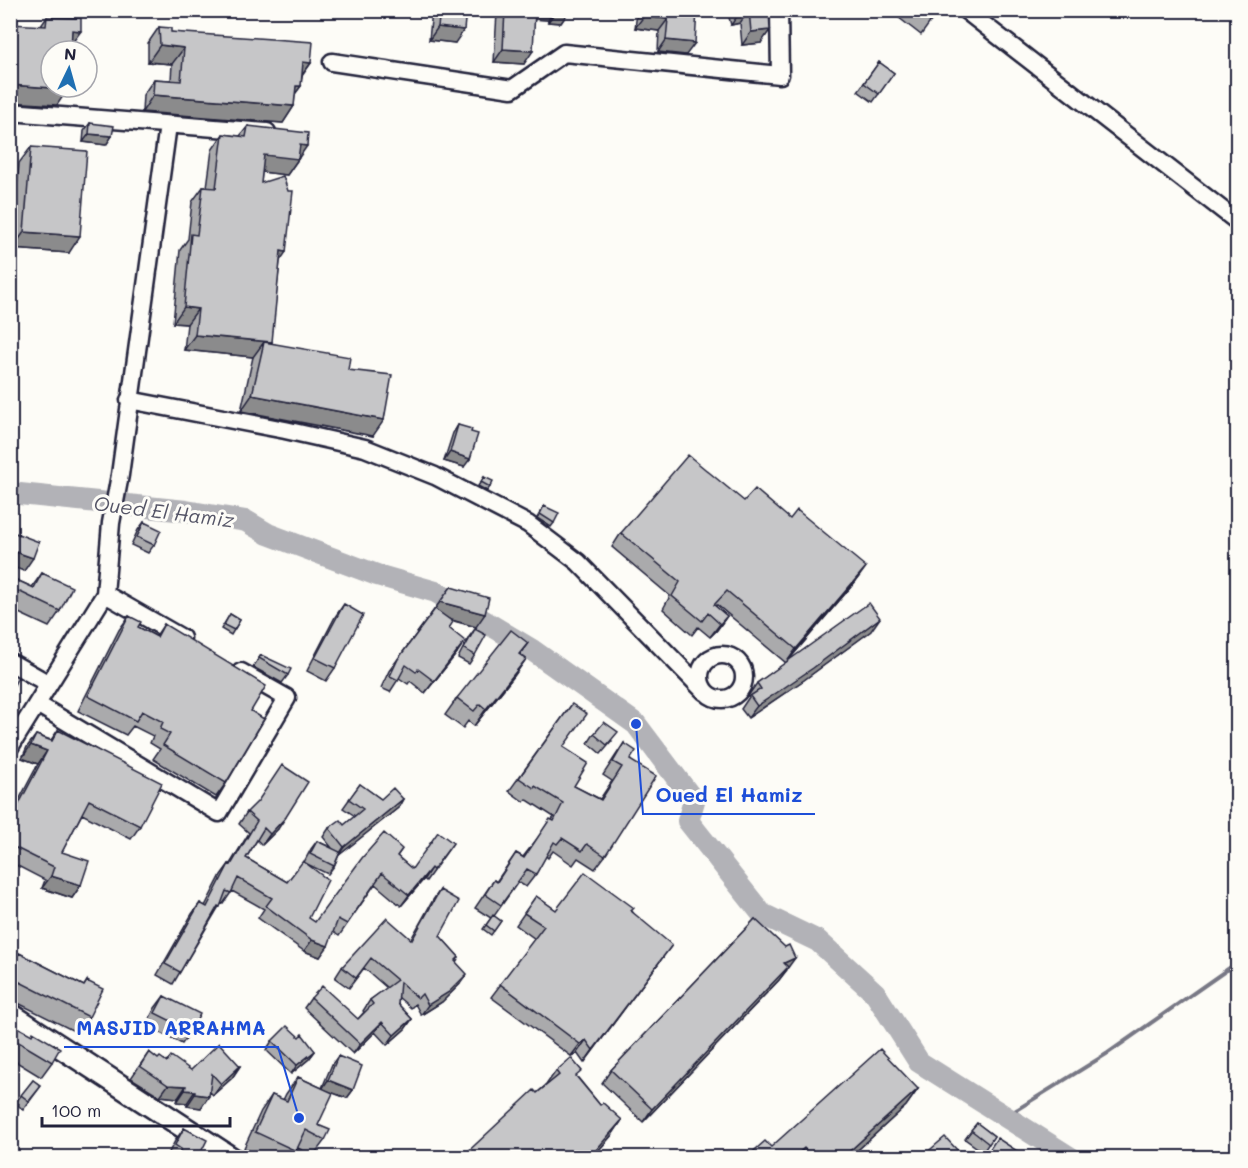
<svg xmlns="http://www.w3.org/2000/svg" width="1248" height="1168" viewBox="0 0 1248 1168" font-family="Mali,sans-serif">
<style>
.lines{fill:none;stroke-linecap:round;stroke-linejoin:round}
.stream{stroke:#787885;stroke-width:4}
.river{stroke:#b2b2b7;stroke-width:22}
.minor-casing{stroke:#22223b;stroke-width:21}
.major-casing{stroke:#22223b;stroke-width:26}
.minor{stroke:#fdfcf7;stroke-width:16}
.major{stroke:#fdfcf7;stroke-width:21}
.wall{fill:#aaaaac;stroke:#22223b;stroke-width:1.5}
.shaded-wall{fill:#8b8b8c;stroke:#22223b;stroke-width:1.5}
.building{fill:#c6c6c8;stroke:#22223b;stroke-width:1.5}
.labels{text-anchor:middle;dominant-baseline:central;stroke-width:6;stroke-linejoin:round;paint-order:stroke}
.water-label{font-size:20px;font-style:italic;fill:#545466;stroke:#fdfcf7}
.leader{fill:none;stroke:#1d4ed8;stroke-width:2}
.callout-dot{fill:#1d4ed8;stroke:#fdfcf7;stroke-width:2}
.callout-label{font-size:20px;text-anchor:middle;font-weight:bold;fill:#1d4ed8;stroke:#fdfcf7;stroke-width:6;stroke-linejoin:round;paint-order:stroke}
</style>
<rect width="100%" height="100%" fill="#fdfcf7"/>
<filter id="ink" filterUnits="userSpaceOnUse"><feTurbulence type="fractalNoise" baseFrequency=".0167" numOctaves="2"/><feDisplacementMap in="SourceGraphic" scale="12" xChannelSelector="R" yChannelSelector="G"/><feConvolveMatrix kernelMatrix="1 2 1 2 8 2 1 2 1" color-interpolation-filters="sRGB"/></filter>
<g filter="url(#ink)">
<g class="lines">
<path class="stream" d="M1005,1117L1108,1053L1238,962"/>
<path class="river" d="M10,493L186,511L246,521L268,534L377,575L436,592L532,650L636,724L694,801L688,821L762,914L818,941L875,993L919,1062L1071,1158"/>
<g class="minor-casing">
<path id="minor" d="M965,10L1238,222
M332,62L512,89L564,53L780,75L779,10
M10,112L267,132
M129,400L285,430L365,448L435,476L528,524L578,562L705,692
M105,594L182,638
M700 677a22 22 0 1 1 44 0a22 22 0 1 1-44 0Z
M10,662L49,684
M37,704L219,813L287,698L241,672
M10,747L105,594L111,523L120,475L168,125"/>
</g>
<g class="major-casing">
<path id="major" d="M10,1014L231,1158"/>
</g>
<use href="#minor" class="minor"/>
<use href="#major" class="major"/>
</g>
<path class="wall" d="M432,10H466L455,43L429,40Z
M498,10H567V14L561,23L548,22V20L535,19L524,64L494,62L497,13Z
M639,10H697L686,55L658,52L659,31L635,28L637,13Z
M727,10H769L761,43L742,45L740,23L731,25Z
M889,10H939L921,35Z
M47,17L71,44L57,105L41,26Z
M159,27L171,32L311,63L302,76L301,86L295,94L294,106L283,123L142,112L143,95L154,79L171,80L172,64L148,62V43Z
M879,62L894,73L873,102L858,91Z
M90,123L112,136L106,145L83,142L84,131Z
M248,126L299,158L287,175L262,172L261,183L280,261L271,343L348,370L373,436L241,411L253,357L184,350L187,324L173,323L180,250L188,239L192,202L203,187H207L212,150L223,134L240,136Z
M31,147L69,253L12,249L19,163Z
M458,425L471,432L464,467L444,461L453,433Z
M484,477L490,487L487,491L478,486Z
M744,501L856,581L787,662L871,631L804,680L748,718L741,709L749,697L748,696L757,683L786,663L717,605L715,606L727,616L717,630L710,637L698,627L692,635L663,609L670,596L612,547L621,533Z
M544,506L554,523L551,527L537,518Z
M144,522L154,545L148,553L131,545L138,530Z
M42,573L60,611L49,627L10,609V577L32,587Z
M451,587L476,627L450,620L449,628L457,653L425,693L410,681L408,684L399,678L390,692L381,688L389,671Z
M344,604L335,668L326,681L307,671L335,617Z
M230,614L240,620L231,635L221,629Z
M129,616L138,627L156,636L164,624L251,711L226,783L216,797L153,759L160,749L150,743L153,736L133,726L126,735L78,711L119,630Z
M475,629V655L469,664L458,658L469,637Z
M528,643L520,654L526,659L514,676L474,726L468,721L463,728L445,715L457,698Z
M261,655L288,675L282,683L253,667Z
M572,704L563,747L574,786L600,799L612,781L603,775L624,743L630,760L605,856L595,869L578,858L573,865L553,851L548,858L546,856L536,874L526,887L518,882L494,916L501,921L491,935L483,929L491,918L475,908L494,880L496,882L516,853L523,857L554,817L526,799L524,802L509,791Z
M58,730L140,826L131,839L82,814L62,852L81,885L72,898L42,888L45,880L10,862V817L38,764L22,758L27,747L36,735L51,740Z
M594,734L612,741L601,754L588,743Z
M360,784L381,799H403L398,808L339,855L334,866L328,874L307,864L309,918L315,922L402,849L397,856L412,869L453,843L426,881L424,879L401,906L375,884L339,936L333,932L320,957L304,951L258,918L264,909L232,891L223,904L221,903L180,972L173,984L157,975L192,914L200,903L205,906L221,875L229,864H230L249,833L239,824L247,812L278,829L262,845L257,840L246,858L287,882L304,862L311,849L317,841L332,848L323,837L329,828L344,825L355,816L343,808Z
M440,890V936L459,957L456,962L460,984L442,1002L421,1015L415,1004L411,1008L398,997V1004L412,1019L405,1029L387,1045L375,1032L353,1054L304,1008L311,998L358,1019L364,1012L363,1011L370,1000L387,988L364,968L349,988L335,978L342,967L411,939L433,900Z
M536,896L556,910L632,911L663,957L584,1063L577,1053L571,1056L491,997L535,939L516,925Z
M755,919L787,970L779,980L643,1122L602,1083L611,1070Z
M19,953L84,986L87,981L89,1017L78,1033L10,999V965Z
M164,996L191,1031L182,1044L146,1025L155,1008Z
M10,1023L52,1062L41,1077L10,1058Z
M299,1037L315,1051L309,1059L291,1074L266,1050L272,1041Z
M149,1052L158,1059L191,1070L240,1066L232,1078L213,1095L210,1092L201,1108L187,1106V1103L177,1102L178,1098L160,1096L131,1078Z
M338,1056L353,1090L347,1098L329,1091L318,1125L325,1140L313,1156L298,1148L292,1158H264L244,1148L261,1111L272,1095L283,1100L286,1094L298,1077L322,1088L332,1064Z
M556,1071L578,1078L600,1105L622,1120L612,1135L592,1158H461L546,1085Z
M33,1080L41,1086L23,1110L18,1105L11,1115L16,1102Z
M918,1089L906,1106L849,1158H746Z
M977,1123L994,1136L983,1152L965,1139Z
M184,1128L198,1158H166L175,1141Z"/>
<path class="shaded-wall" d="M536,10L554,11L548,20L530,19Z
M749,10L740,23L731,25L740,12Z
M554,14H567L561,23L548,22Z
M644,16L668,19L659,31L635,28Z
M438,27L464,30L455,43L429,40Z
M72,30L81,31L69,47Z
M770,30L761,43L742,45L751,32Z
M666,40L695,43L686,55L658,52Z
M160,45L184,48L172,64L148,62Z
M503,49L533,51L524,64L494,62Z
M303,62L311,63L299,79Z
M10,85L68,89L57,105L10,102Z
M296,86H301L289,102Z
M153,95L294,106L283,123L142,112Z
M89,134L112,136L106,145L83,142Z
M300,145L307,146L287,175L253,171L264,155Z
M24,232L80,236L69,253L12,249Z
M281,251L286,252L275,268Z
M184,307L198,309L187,324L173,323Z
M195,335L272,342L261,358L264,342L253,357L184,350Z
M252,395L384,420L373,436L241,411Z
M450,452L470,459L464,467L444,461Z
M10,550L33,558L24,571L10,566Z
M866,567L856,581L786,663L796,649Z
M440,602L485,614L476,627L431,614Z
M727,616L717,630L710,637L720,624Z
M880,618L871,631L804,680L748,718L757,706Z
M465,641L457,653L425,693L434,681Z
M526,659L514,676L474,726L486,709Z
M31,745L47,751L38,764L22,758Z
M403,799L398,808L338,856L344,847Z
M286,817L278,829L262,845L270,834Z
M431,868L424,879L401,906L409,895Z
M51,876L81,885L72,898L42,888Z
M312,940L328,946L320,957L304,951Z
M672,945L663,957L584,1063L593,1050Z
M795,958L779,980L643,1122L652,1109L784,963Z
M467,974L460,984L442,1002L421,1015L428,1005Z
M412,1019L405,1029L387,1045L394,1035Z
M382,1022L375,1032L353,1054L360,1044Z
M586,1040L577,1053L571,1056L580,1044Z
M315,1051L309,1059L291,1074L297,1065Z
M240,1066L232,1078L213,1095L221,1084Z
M328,1080L353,1090L347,1098L322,1089Z
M168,1085L186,1086L178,1098L160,1096Z
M918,1089L906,1106L849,1158H842Z
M185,1090L195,1091L187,1103L177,1102Z
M195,1094L209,1096L201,1108L187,1106Z
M622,1120L612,1135L592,1158H587Z
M804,1148L797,1158H793Z"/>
<path class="building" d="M440,10H466L464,30L438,27Z
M505,10H535L533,51L503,49Z
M537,10H567V14H554V11Z
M644,10H697L695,43L666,40L668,19L644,16Z
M749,10H769L770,30L751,32Z
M915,10H939L930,22Z
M47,17L81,18V31L72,30L71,51H51V87H68V89L10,85V24L46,26Z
M159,27L171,28V32L313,42L311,63L303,62L301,86H296L294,106L153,95L154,79L181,81L184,48L160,45Z
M879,62L894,73L879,94L864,83Z
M90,123L114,126L112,136L89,134Z
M248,126L308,133L307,146L300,145L298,159L264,155L261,183L283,176L288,191H293L286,252L281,251L272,342L195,335L198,309L184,307L191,234L197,235L203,187L216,188L223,134L246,137Z
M31,147L87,151L80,236L24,232Z
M264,342L350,357L348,370L392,375L384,420L252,395Z
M458,425L472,429L471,432L478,434L470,459L450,452Z
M688,455L744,501L755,489L790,519L797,510L866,567L796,649L727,591L714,605L727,616L720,624L708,613L702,621L672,596L680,582L621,533Z
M484,477L493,481L490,487L481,482Z
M544,506L559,513L554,523L540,514Z
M144,522L161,530L154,545L137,537Z
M10,531L39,542L33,558L10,550Z
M42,573L72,587L60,611L14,589L10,595V577L34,588Z
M451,587L489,598L485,614L440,602Z
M869,603L880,618L813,668L757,706L750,696L761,689L757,683Z
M344,604L363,615L335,668L315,658Z
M435,609L453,622L449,628L465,641L434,681L418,669L416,672L406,665L398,680L390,676L398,659Z
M230,614L240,620L234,630L224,625Z
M129,616L141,622L138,627L157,637L164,624L266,686L251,711L264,719L226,783L163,745L170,734L160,729L163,722L142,711L136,721L88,696Z
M475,629L486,635L475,655L464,649Z
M511,630L528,643L519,654L526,659L486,709L480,704L474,711L457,698Z
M261,655L291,669L288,675L259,658Z
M10,673L18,677L10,693Z
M572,704L587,714L563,747L588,763L574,786L601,800L622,767L613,762L624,743L636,751L630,760L656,776L605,856L587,844L582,851L562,838L557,844L554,842L536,874L527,869L501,905L485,894L494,880L497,882L516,853L524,858L550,819L554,821L563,803L535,786L534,788L519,778Z
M604,722L618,732L607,745L594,734Z
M58,730L162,783L140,826L89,800L62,852L89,861L81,885L51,876L54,867L10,845V821L47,751L31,745L36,735L52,741Z
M282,765L308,782L286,817L270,834L264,828L246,858L287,882L303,861L328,880L309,918L315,922L362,858L384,833L402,849L397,856L412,869L438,832L453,843L433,870L431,868L409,895L382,873L347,924L338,919L328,946L312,940L266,906L272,898L238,878L231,893L226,891L220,907L218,906L180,972L165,964L200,903L207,907L229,864L231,865L257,821L247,812L258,801Z
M360,784L381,799L393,788L403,799L344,847L329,828L340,820L344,825L363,809L349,799Z
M317,841L340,852L334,866L310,854Z
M585,872L634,908L631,911L672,945L593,1050L586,1040L580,1044L500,984L544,926L524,913L536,896L556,910Z
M440,890L459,901L440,936L459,957L455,961L467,974L449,992L428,1005L422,994L418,998L400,982L398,1004L412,1019L394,1035L382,1022L360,1044L311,998L322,986L358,1019L373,1004L370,1000L397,980L371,958L356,978L342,967L387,918L412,940Z
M493,915L501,921L494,931L486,925Z
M755,919L785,947L789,945L795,958L784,963L788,967L652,1109L611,1070Z
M19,953L84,986L87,981L103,989L89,1017L10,977V969Z
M164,996L200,1014L191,1031L155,1013Z
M10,1023L32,1035L33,1032L60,1048L52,1062L10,1037Z
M287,1026L299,1037L302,1034L315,1051L297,1065L272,1041Z
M219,1043L240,1066L221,1084L212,1074L209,1096L195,1094V1091L185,1090L186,1086L168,1085L140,1066L149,1052L158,1059L160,1057L167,1062L171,1056L191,1070Z
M880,1049L918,1089L842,1158H813L804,1148L793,1158L789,1154L785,1158H746L765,1141L771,1147Z
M338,1056L362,1066L353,1090L328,1080Z
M571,1058L582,1071L576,1076L600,1105L603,1103L622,1120L596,1150L587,1158H461L534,1090L537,1093L559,1075L556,1071Z
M298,1077L333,1093L318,1125L330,1130L325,1140L306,1130L296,1151L255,1132L272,1095L287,1101Z
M33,1080L41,1086L29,1101L21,1095Z
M10,1098L19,1104L10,1114Z
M977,1123L994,1136L989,1144L971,1130Z
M184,1128L207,1140L198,1158H177L181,1149L175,1145Z
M945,1137L959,1152L953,1158H927L924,1155Z
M997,1138L1028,1158H984Z"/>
</g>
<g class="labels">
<g class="water-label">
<text transform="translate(164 511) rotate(7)">Oued El Hamiz</text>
</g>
</g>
<path class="leader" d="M636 724L643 814H815M299 1118L278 1047H64"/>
<g class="callout-dot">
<circle cx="636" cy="724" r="6"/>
<circle cx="299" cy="1118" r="6"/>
</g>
<g class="callout-label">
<text x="729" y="802">Oued El Hamiz</text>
<text x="171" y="1035">MASJID ARRAHMA</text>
</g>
<rect width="1248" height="1168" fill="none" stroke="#fdfcf7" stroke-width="36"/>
<rect x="18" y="18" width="1212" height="1132" fill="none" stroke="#22223b" stroke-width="2" filter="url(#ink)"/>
<g transform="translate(69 69) rotate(5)"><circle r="28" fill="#fdfcf7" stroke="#a5a5ac" stroke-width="1.5"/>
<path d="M0-4.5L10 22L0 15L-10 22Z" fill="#1f6fb2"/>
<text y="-9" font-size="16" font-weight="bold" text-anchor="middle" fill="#22223b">N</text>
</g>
<path d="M42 1117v9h188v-9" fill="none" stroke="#22223b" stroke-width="3"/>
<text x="51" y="1117" font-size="18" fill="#22223b" stroke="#fdfcf7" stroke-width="4.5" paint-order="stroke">100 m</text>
</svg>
